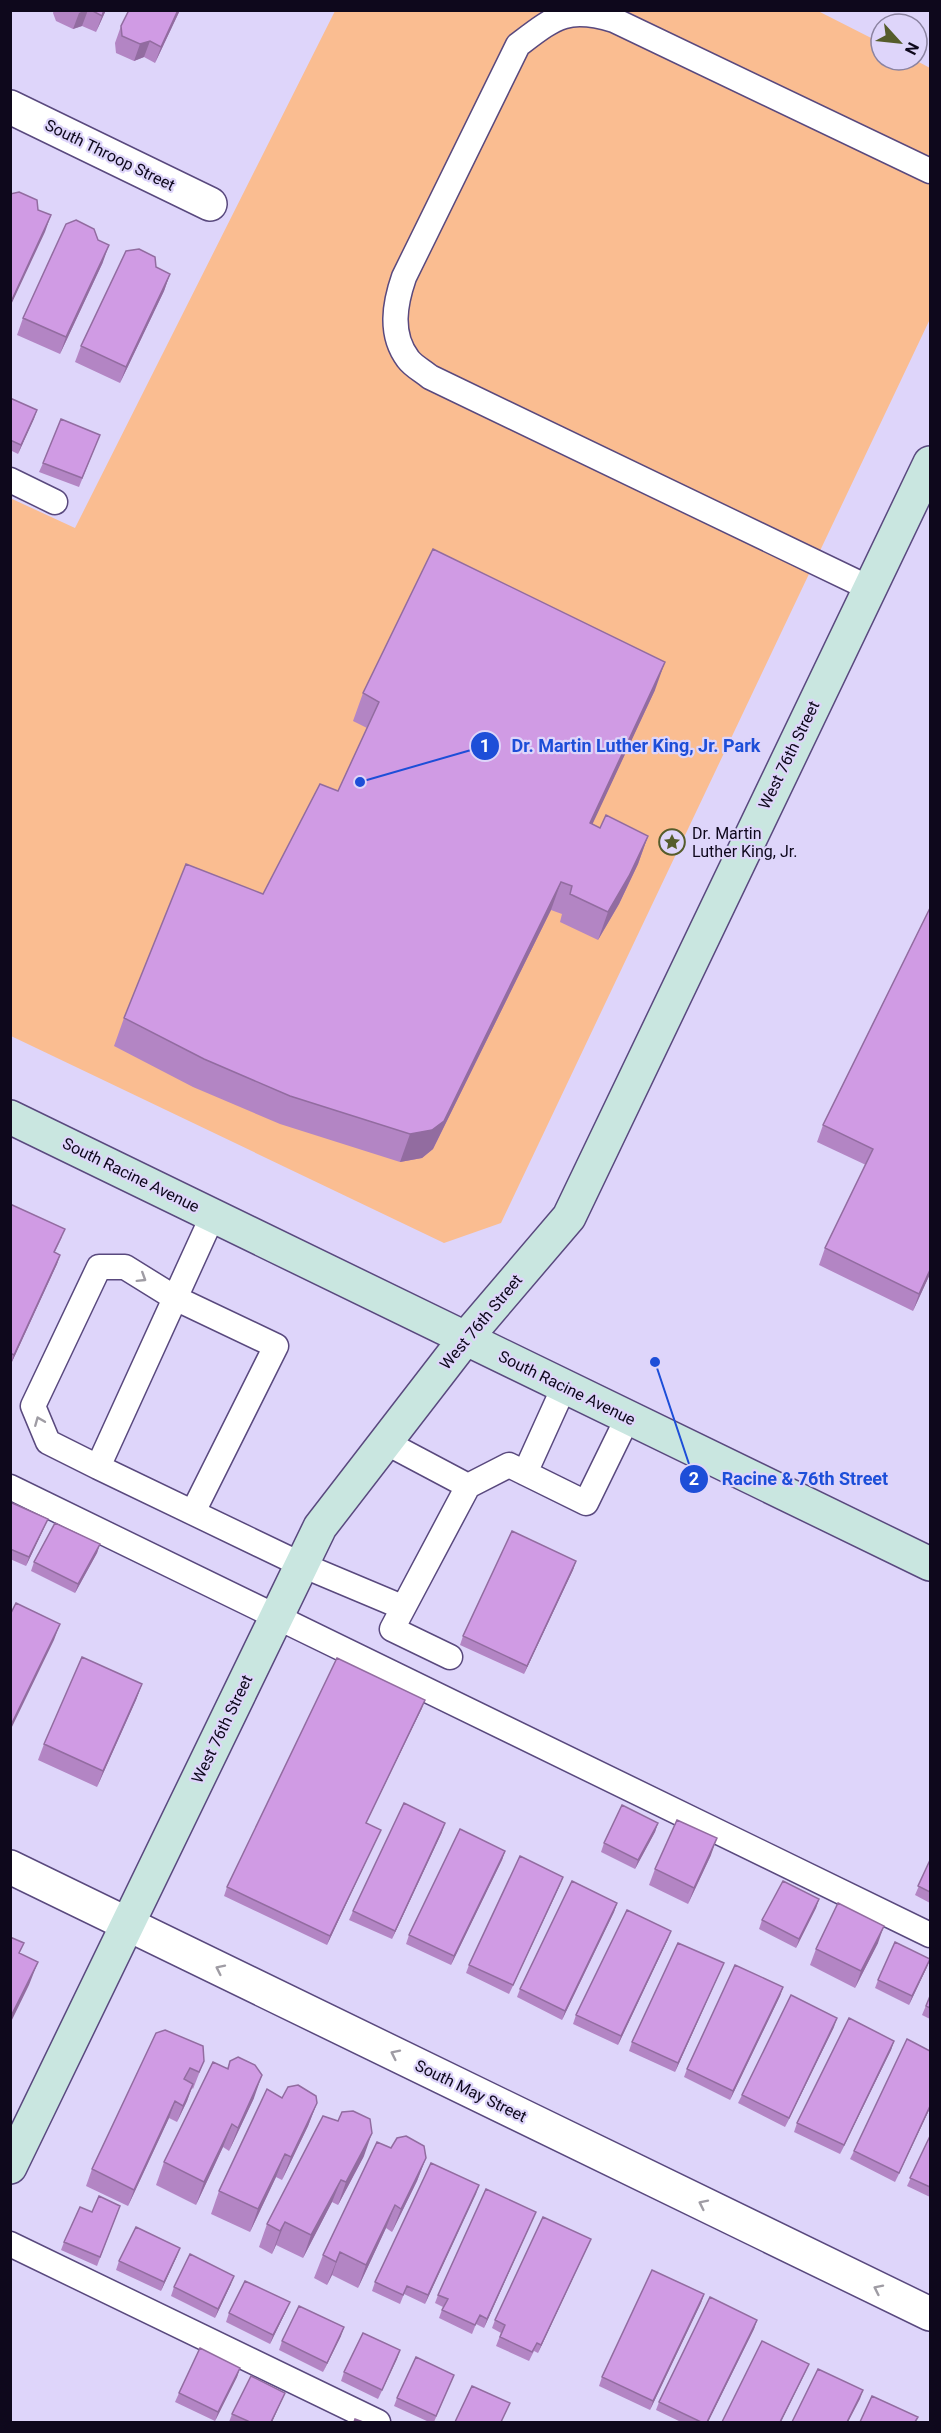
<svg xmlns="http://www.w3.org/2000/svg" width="941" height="2433" viewBox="0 0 941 2433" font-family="Roboto,sans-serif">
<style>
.green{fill:#fabd91}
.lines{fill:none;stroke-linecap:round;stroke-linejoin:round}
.lane-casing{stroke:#59497e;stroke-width:27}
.street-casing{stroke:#59497e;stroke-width:36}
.secondary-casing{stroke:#59497e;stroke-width:36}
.lane{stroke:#fff;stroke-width:24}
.street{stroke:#fff;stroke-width:33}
.secondary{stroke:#c9e6e0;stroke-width:33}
.wall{fill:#b385c4}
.shaded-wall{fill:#926ca0}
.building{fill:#d09be4;stroke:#926ca0;stroke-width:1.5}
.oneway{stroke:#9f9ca4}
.labels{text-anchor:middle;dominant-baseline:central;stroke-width:4.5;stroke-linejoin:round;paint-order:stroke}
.street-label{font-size:16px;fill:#0e081c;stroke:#ded5fa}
.poi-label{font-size:16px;fill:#0e081c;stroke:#ded5fa;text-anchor:start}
.leader{fill:none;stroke:#1d4ed8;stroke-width:2}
.callout-dot{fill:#1d4ed8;stroke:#ded5fa;stroke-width:2}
.mark-label{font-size:18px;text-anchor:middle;font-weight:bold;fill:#fff}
.callout-label{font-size:18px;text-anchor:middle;font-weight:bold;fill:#1d4ed8;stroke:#ded5fa;stroke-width:4.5;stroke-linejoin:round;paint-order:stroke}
</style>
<rect width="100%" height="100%" fill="#ded5fa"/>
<path class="green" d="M335,11H818L881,43V60H915L930,68V319L501,1223L444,1243L11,1036L10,498L75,528Z"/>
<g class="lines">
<g class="lane-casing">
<path id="lane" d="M10,480L55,502
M869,588L430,377C423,371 413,366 408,359C389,334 395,303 404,277L518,45C555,17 567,6 614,20L930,171
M213,1215L98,1467L302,1565L402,1607
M385,1442L468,1486
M98,1467L48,1442L33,1406L99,1267H125L175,1298L276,1346L193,1512
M525,1473L564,1387
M10,1487L930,1935
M450,1657L392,1629L468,1486L509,1465L586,1503L628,1417
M10,2244L378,2422"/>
</g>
<g class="street-casing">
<path id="street" d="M10,107L210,204
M10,1867L930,2314"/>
</g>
<g class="secondary-casing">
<path id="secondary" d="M10,1117L930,1564
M10,2167L320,1527L465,1339L569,1217L930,463"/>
</g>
<use href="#lane" class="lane"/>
<use href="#street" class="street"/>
<use href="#secondary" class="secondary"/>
</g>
<path class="wall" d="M54,10H106L96,32L82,26L73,29L56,21L53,13Z
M129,10H180L155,63L144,57L134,61L116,53L115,43L121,26Z
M103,262L60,354L17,335L23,318Z
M156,267L170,274L164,291L120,383L75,362L81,346Z
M10,398L37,410L18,454L10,450Z
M100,435L79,487L39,472L43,463Z
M655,690L592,824L600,828L648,836L638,864L619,904L598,940L560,922L562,914L551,910L433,1149L422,1158L400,1162L280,1124L193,1087L114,1046L124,1018L263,894L338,791L367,728L353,721L363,693Z
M930,908V1274L913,1311L819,1265L825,1248L866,1165L817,1142L823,1125Z
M10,1204L62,1237L55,1252L60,1255L57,1264L11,1364Z
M10,1502L48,1519L44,1528L26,1566L10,1559Z
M100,1544L97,1553L75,1593L31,1571L34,1562Z
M576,1561L573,1570L524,1674L460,1645L463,1636Z
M142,1684L136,1700L97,1787L38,1760L44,1744Z
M422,1708L366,1823L381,1830L377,1838L327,1945L224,1896L227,1887Z
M658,1823L655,1832L635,1869L601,1852L604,1843Z
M442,1832L392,1939L349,1920L353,1911Z
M505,1851L502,1860L451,1965L406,1944L409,1935Z
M711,1855L688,1904L649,1885L655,1869Z
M930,1860V1903L915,1895Z
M560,1885L509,1994L466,1973L469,1965Z
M819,1899L816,1908L796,1948L759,1929L762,1920Z
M617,1903L614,1912L562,2020L517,1997L520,1989Z
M668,1939L618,2045L573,2024L576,2015Z
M878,1943L855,1988L810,1965L816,1949Z
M930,1959L927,1967L909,2005L875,1988L878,1980Z
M720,1972L675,2072L629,2051L632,2042Z
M783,1987L780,1996L730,2100L684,2077L687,2069Z
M930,1996V2019L922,2015Z
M834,2027L785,2127L738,2103L742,2095Z
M156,2033L204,2061L193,2089L192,2088L187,2101L177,2122L169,2118L128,2206L86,2186L92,2169Z
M894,2041L891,2050L840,2154L794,2132L797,2123Z
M230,2061L254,2098L229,2151L223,2147L196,2205L156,2185L164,2162L227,2069Z
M282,2098L317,2103L308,2126L282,2180L276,2177L250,2232L211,2214L219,2191Z
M930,2108L895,2182L850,2159L854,2151Z
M930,2136V2197L907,2186Z
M391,2148L426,2158L417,2181L392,2232L386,2228L358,2288L332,2275L327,2285L314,2278L323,2255Z
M364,2156L338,2205L332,2202L303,2258L276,2245L272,2254L259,2247L267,2224Z
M479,2185L425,2304L404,2294L400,2304L372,2291L375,2282Z
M120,2206L97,2266L61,2250L64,2242L92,2212Z
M532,2221L484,2328L476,2324L472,2334L439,2318L443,2307L435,2303L438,2295Z
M591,2239L587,2248L538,2353L534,2351L529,2361L496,2346L501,2333L492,2328L495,2320Z
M177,2256L161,2291L116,2270L119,2261Z
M231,2284L215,2318L171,2296L174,2287Z
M704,2294L701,2303L650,2410L599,2386L602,2377Z
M286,2311L270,2344L226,2322L229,2313Z
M757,2320L754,2329L708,2422H681L656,2410L659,2402Z
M341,2336L323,2372L279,2350L282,2341Z
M400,2350L378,2399L341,2381L344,2372Z
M240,2368L237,2377L215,2421L175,2402L179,2393Z
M454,2375L434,2422H429L394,2406L397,2398Z
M285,2393L272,2422H229L232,2414Z"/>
<path class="shaded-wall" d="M85,10H88L82,26L73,29L79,13Z
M104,10H106L96,32L102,16Z
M178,10H180L155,63L161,47Z
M150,41L144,57L134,61L140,44Z
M51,215L45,232L10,307V304Z
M109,245L103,262L60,354L66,337Z
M170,274L164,291L120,383L126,367Z
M37,410L34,419L18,454L21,445Z
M665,662L655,690L580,851L590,823Z
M648,836L638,864L619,904L598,940L608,912Z
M561,882L551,910L433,1149L422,1158L400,1162L410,1134Z
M60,1255L57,1264L11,1364L14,1355Z
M930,1270V1274L913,1311L919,1294Z
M48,1519L44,1528L26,1566L29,1557Z
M100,1544L97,1553L75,1593L78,1584Z
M576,1561L573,1570L524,1674L527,1666Z
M60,1624L54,1640L10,1731V1727Z
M142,1684L136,1700L97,1787L103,1771Z
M425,1700L422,1708L362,1831L366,1823Z
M445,1823L442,1832L392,1939L395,1931Z
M658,1823L655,1832L635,1869L638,1860Z
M381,1830L377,1838L327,1945L330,1936Z
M717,1838L711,1855L688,1904L694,1888Z
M505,1851L502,1860L451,1965L454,1956Z
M563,1877L560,1885L509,1994L513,1985Z
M819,1899L816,1908L796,1948L799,1939Z
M617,1903L614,1912L562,2020L565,2011Z
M884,1926L878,1943L855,1988L861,1971Z
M671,1931L668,1939L618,2045L621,2036Z
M930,1959L927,1967L909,2005L912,1996Z
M38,1962L29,1985L10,2024V2018Z
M724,1963L720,1972L675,2072L678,2063Z
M783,1987L780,1996L730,2100L733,2091Z
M837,2018L834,2027L785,2127L789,2118Z
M894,2041L891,2050L840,2154L844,2145Z
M262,2075L254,2098L229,2151L238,2128Z
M193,2084L187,2101L177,2122L183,2106Z
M175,2101L169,2118L128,2206L134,2190Z
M317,2103L308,2126L282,2180L291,2157Z
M930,2106V2108L895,2182L899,2173Z
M232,2124L223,2147L196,2205L204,2182Z
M372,2133L364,2156L338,2205L346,2182Z
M285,2154L276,2177L250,2232L258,2209Z
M426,2158L417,2181L392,2232L401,2209Z
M341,2180L332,2202L303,2258L311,2235Z
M479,2185L476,2194L425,2304L428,2295Z
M395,2205L386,2228L358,2288L366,2265Z
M536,2212L532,2221L484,2328L487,2319Z
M285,2222L276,2245L272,2254L280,2231Z
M591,2239L587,2248L538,2353L541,2345Z
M180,2248L177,2256L161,2291L164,2282Z
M340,2252L332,2275L327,2285L336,2262Z
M234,2276L231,2284L215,2318L218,2309Z
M704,2294L701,2303L650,2410L653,2401Z
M290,2302L286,2311L270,2344L273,2335Z
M757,2320L754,2329L708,2422H707Z
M344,2327L341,2336L323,2372L327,2363Z
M400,2350L397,2359L378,2399L382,2390Z
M809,2364L805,2373L781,2422H780Z
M240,2368L237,2377L215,2421L218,2412Z
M863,2390L860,2399L848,2422H847Z
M285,2393L272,2422H271Z"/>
<path class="building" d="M91,10H104L102,16Z
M129,10H178L161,47L150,41L140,44L122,36L121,26Z
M19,192L37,200L38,210L51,215L10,304V194Z
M76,220L94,229L98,240L109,245L66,337L23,318L66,224Z
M139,249L155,257L156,267L170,274L126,367L81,346L126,251Z
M10,398L37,410L21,445L10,440Z
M61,419L100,435L82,478L43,463Z
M433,549L665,662L590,823L600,828L606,815L648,836L629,876L608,912L570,894L572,886L561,882L444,1121L432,1130L410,1134L290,1096L204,1059L124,1018L186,864L263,894L320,784L338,791L379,702L363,693Z
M930,908V1270L919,1294L825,1248L873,1149L823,1125Z
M10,1204L65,1229L54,1252L60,1255L14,1355L10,1353Z
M10,1502L48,1519L29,1557L10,1549Z
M55,1523L100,1544L78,1584L34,1562Z
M512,1531L576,1561L527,1666L463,1636Z
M16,1603L60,1624L11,1725H10V1615Z
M82,1657L142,1684L103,1771L44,1744Z
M337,1658L425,1700L366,1823L381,1830L330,1936L227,1887Z
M404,1803L445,1823L395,1931L353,1911Z
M622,1805L658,1823L638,1860L604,1843Z
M677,1820L717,1838L694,1888L655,1869Z
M460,1829L505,1851L454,1956L409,1935Z
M520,1856L563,1877L513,1985L469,1965Z
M930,1860V1892L918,1886Z
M572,1881L617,1903L565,2011L520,1989Z
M783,1881L819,1899L799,1939L762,1920Z
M838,1903L884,1926L861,1971L816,1949Z
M627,1910L671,1931L621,2036L576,2015Z
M10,1937L24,1943L19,1953L38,1962L10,2018Z
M895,1942L930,1959L912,1996L878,1980Z
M678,1943L724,1963L678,2063L632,2042Z
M735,1965L783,1987L733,2091L687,2069Z
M791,1995L837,2018L789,2118L742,2095Z
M930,1996V2008L926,2006Z
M849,2018L894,2041L844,2145L797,2123Z
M165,2030L203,2046L204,2061L199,2072L190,2068L184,2079L193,2084L183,2106L175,2101L134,2190L92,2169L156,2033Z
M907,2039L930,2051V2106L899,2173L854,2151Z
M238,2057L255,2065L262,2075L238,2128L232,2124L204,2182L164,2162L213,2062L228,2069L230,2061Z
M298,2085L316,2096L317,2103L291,2157L285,2154L258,2209L219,2191L267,2089L282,2098L288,2087Z
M353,2111L370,2119L372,2133L346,2182L341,2180L311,2235L285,2222L280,2231L267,2224L323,2116L338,2121L342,2112Z
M406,2136L424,2146L426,2158L401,2209L395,2205L366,2265L340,2252L336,2262L323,2255L377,2142L391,2148L397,2138Z
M930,2136V2187L910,2178Z
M431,2163L479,2185L428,2295L407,2286L403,2295L375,2282Z
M486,2189L536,2212L487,2319L480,2315L475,2325L442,2310L448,2299L438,2295Z
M99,2196L120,2206L100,2257L64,2242L80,2207L92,2212Z
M543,2217L591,2239L541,2345L537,2343L532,2352L500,2337L505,2325L495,2320Z
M136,2227L180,2248L164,2282L119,2261Z
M190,2254L234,2276L218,2309L174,2287Z
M652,2270L704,2294L653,2401L602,2377Z
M245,2281L290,2302L273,2335L229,2313Z
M710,2297L757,2320L707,2422H701L659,2402Z
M299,2306L344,2327L327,2363L282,2341Z
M363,2333L400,2350L382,2390L344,2372Z
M762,2341L809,2364L780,2422H722Z
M200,2348L240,2368L218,2412L179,2393Z
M416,2357L454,2375L436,2416L397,2398Z
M818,2369L863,2390L847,2422H792Z
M251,2376L285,2393L271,2422H250L232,2414Z
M472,2386L510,2403L501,2422H455Z
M872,2396L918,2417L915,2422H860Z
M355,2419L363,2422H354Z"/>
<defs><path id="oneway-chevron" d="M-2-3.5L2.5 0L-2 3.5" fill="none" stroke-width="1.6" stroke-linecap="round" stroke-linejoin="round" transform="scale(1.5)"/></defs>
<g class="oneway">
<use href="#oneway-chevron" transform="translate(142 1278) rotate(32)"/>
<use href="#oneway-chevron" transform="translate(39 1421) rotate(-112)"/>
<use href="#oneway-chevron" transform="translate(220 1969) rotate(-154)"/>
<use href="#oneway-chevron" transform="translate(395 2054) rotate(-154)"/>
<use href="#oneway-chevron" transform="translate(703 2204) rotate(-154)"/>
<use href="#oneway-chevron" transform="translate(878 2289) rotate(-154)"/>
</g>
<defs>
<g id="sight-ring" transform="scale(1.35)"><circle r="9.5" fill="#ded5fa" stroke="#555c2b" stroke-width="1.5"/><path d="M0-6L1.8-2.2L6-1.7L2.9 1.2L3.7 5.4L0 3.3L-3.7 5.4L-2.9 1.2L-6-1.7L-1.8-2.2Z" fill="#555c2b"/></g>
</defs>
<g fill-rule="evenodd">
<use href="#sight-ring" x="672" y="842"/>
</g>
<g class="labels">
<g class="street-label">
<text transform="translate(110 155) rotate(26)">South Throop Street</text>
<text transform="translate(789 755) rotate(-64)">West 76th Street</text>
<text transform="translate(131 1175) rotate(26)">South Racine Avenue</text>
<text transform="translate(481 1322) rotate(-50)">West 76th Street</text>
<text transform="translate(567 1388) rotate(26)">South Racine Avenue</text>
<text transform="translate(222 1729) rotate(-64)">West 76th Street</text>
<text transform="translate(471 2091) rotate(26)">South May Street</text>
</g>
<g class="poi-label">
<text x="692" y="833">Dr. Martin<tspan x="692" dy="18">Luther King, Jr.</tspan></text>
</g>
</g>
<path class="leader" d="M360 782L485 746M655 1362L694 1479"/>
<g class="callout-dot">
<circle cx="360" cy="782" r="6"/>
<circle cx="655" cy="1362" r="6"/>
<circle cx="485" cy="746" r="15"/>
<circle cx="694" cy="1479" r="15"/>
</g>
<g class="mark-label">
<text x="485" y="752">1</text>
<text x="694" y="1485">2</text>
</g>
<g class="callout-label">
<text x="636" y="752">Dr. Martin Luther King, Jr. Park</text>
<text x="805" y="1485">Racine &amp; 76th Street</text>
</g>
<rect width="941" height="2433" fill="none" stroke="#0e081c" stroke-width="24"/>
<g transform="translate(899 42) rotate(117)"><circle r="28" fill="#ded5fa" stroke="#8b83a1" stroke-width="1.5"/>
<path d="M0-4.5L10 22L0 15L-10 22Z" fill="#555c2b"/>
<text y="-9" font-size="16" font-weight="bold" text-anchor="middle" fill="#0e081c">N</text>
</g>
</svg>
